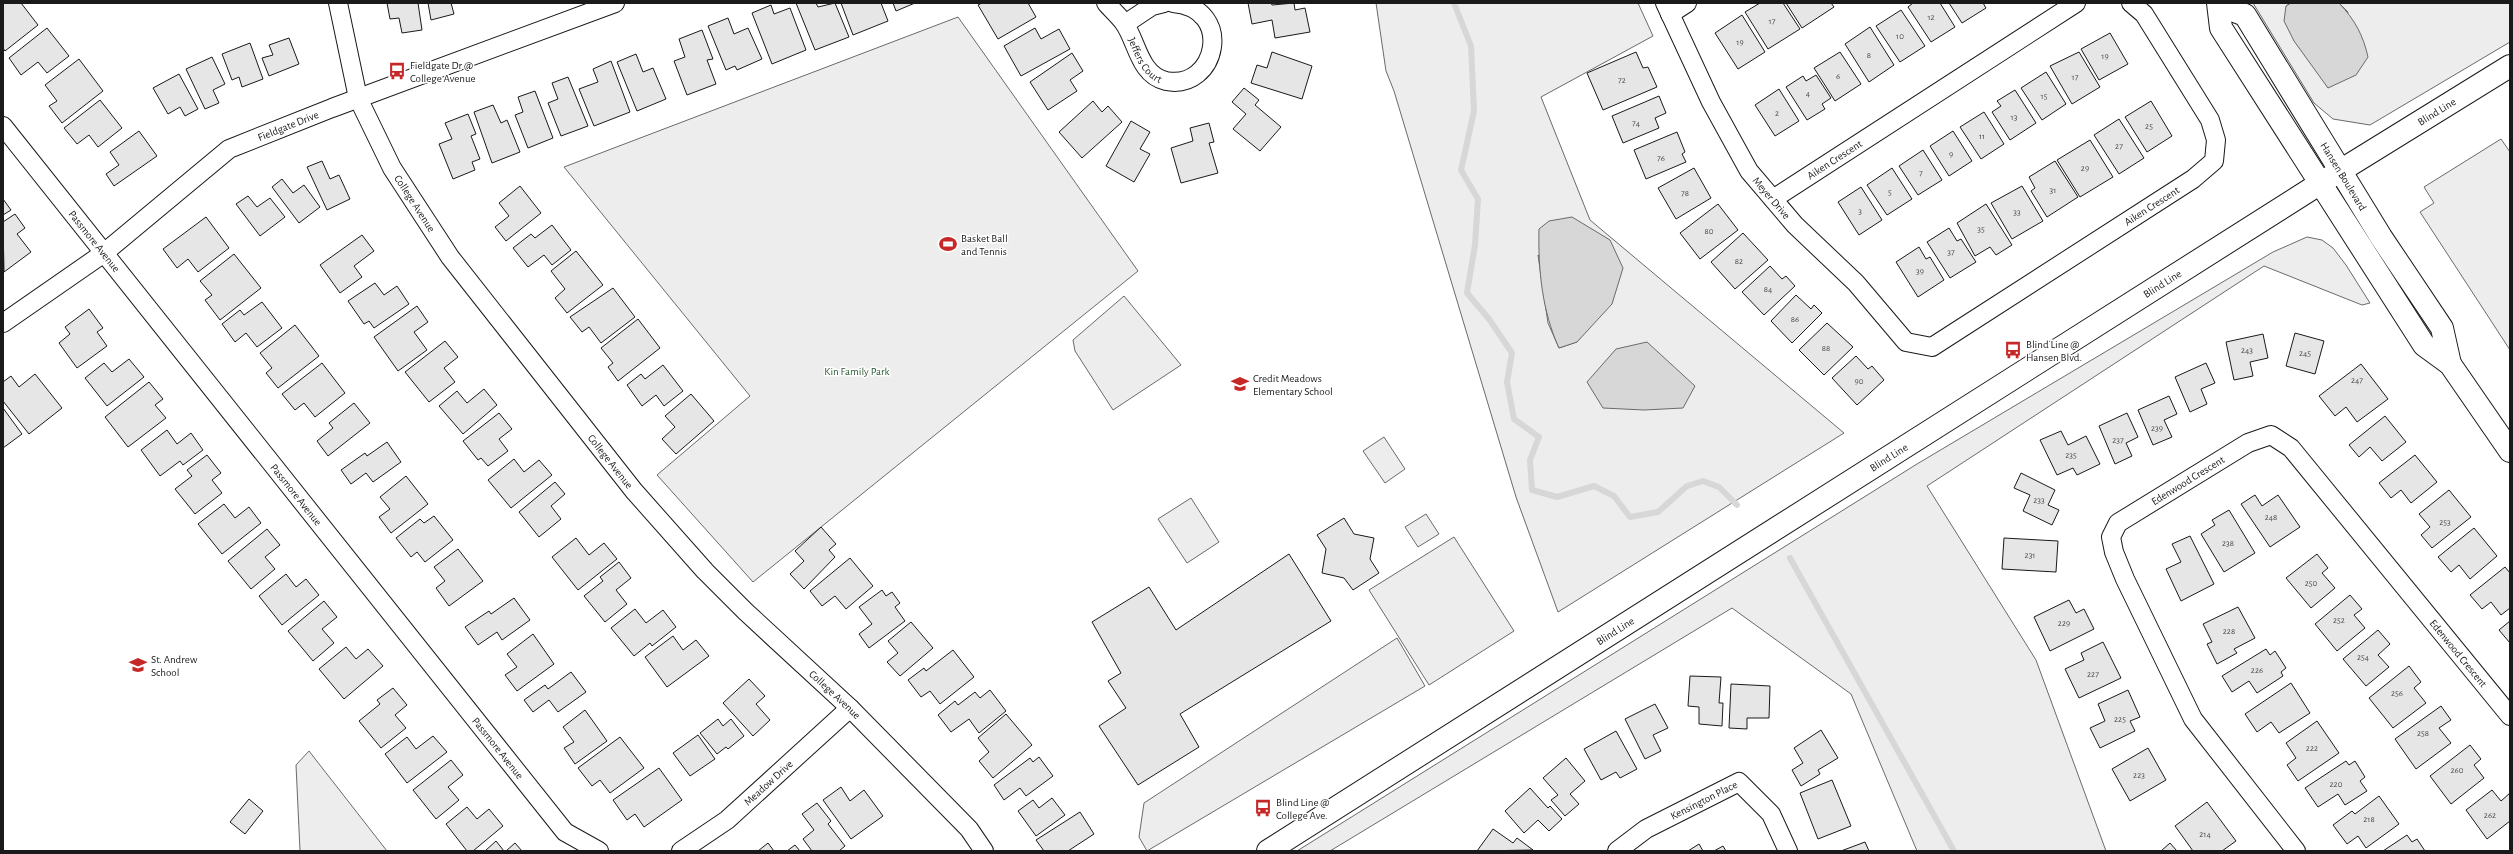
<svg xmlns="http://www.w3.org/2000/svg" width="2513" height="854" viewBox="0 0 2513 854" font-family="'Alegreya Sans',sans-serif">
<style>
.built{fill:#ededed;stroke:#6a6a6a;fill-rule:evenodd}
.water{fill:#d7d7d7;stroke:#6a6a6a}
.lines{fill:none;stroke-linecap:round;stroke-linejoin:round}
.stream{stroke:#d7d7d7;stroke-width:6}
.building{fill:#e6e6e6;stroke:#1a1a1a}
.minor-casing{stroke:#1a1a1a;stroke-width:20}
.tertiary-casing{stroke:#1a1a1a;stroke-width:24}
.minor{stroke:#fff;stroke-width:18}
.tertiary{stroke:#fff;stroke-width:22}
.labels{text-anchor:middle;dominant-baseline:central;stroke-width:3;stroke-linejoin:round;paint-order:stroke}
.number-label{font-size:9px;fill:#4d4d4d}
.street-label{font-size:11px;fill:#1a1a1a;stroke:#fff}
.poi-label{font-size:11px;fill:#1a1a1a;stroke:#fff;text-anchor:start}
.park-label{font-size:11px;fill:#2b5a34;stroke:#fff}
</style>
<rect width="100%" height="100%" fill="#fff"/>
<path class="built" d="M1376,3H1638L1653,36L1541,97L1590,220L1844,433L1558,612L1516,497L1394,91L1386,71ZM1538,255L1591,324L1577,342L1559,348L1548,323Z
M2253,3H2291L2286,6L2328,88L2348,12L2339,3H2510V42L2370,125L2333,119L2314,103Z
M958,17L1138,271L753,582L657,475L750,396L564,167Z
M2501,139L2510,152V350L2420,212L2434,203L2424,187Z
M2307,237L2322,240L2333,248L2346,265L2370,303L2362,305L2264,266L1927,486L2036,660L2106,851H1917L1851,694L1732,608L1330,851H1297L1917,464L2273,252Z
M1124,296L1181,365L1113,410L1075,351L1073,340Z
M1384,437L1405,469L1385,483L1363,451Z
M1191,498L1219,542L1187,563L1158,519Z
M1426,514L1439,534L1418,547L1405,527Z
M1454,537L1514,631L1429,685L1369,590Z
M1397,638L1425,686L1147,851L1139,837L1144,803Z
M309,751L387,851H300L296,765Z"/>
<path class="water" d="M2291,3H2339C2355,20 2363,35 2368,57L2356,75L2328,88L2294,41L2284,21L2286,6Z
M1572,217L1610,240L1623,268L1612,304L1577,342L1559,348C1542,311 1538,269 1539,229L1549,221Z
M1647,342L1695,386L1683,408L1644,410L1603,408L1587,382L1616,349Z"/>
<g class="lines">
<path class="stream" d="M1454,3L1471,46L1474,111L1461,170L1478,199L1475,245L1467,293L1489,319L1512,353L1507,382L1514,419L1539,437L1530,460L1532,490L1557,497L1594,486L1614,496L1630,517L1658,512L1687,486L1703,481L1719,487L1737,505
M1790,558L1954,851"/>
</g>
<path class="building" d="M5,3H21L38,25L5,51L3,48V4Z
M387,3H418L422,30L402,33L399,18L390,19Z
M428,3H451L454,14L431,20Z
M796,3H816L818,7L835,3L849,37L815,50Z
M841,3H881L888,21L853,35Z
M893,3H915L896,11Z
M982,3H1028L1036,17L998,39L978,5Z
M1248,3H1271L1272,5L1294,3L1295,10L1305,8L1310,32L1275,38L1272,20L1252,24Z
M1760,3H1783L1800,29L1768,49L1745,12Z
M1786,3H1831L1834,7L1802,28Z
M1913,3H1940L1955,27L1931,42L1908,7Z
M1949,3H1983L1986,8L1962,23Z
M771,5L774,14L790,8L806,50L772,64L752,13Z
M1901,10L1925,46L1900,62L1876,26Z
M1742,15L1765,52L1738,69L1715,33Z
M728,18L734,34L748,28L762,59L737,70L735,66L726,70L708,26Z
M1870,27L1894,65L1869,82L1845,44Z
M47,28L69,56L47,73L38,62L21,75L9,58Z
M1035,28L1041,39L1059,29L1070,49L1021,76L1004,46Z
M702,30L713,59L707,60L716,84L687,95L674,61L685,57L679,39Z
M2110,33L2128,64L2099,80L2081,49Z
M289,38L299,64L269,76L262,58L273,55L269,45Z
M250,43L263,79L242,87L239,77L232,80L222,54Z
M1272,52L1312,66L1302,99L1251,83L1257,65L1267,68Z
M1636,52L1643,68L1648,67L1657,87L1603,110L1587,73Z
M1840,52L1861,84L1835,101L1814,68Z
M2079,52L2100,87L2072,104L2050,66Z
M1072,53L1083,71L1070,80L1077,91L1048,110L1030,82Z
M636,54L643,72L653,68L666,99L637,111L617,62Z
M212,57L225,84L213,90L219,103L205,109L186,69Z
M79,59L103,91L62,123L49,106L57,101L45,85Z
M611,61L630,112L594,126L579,89L598,82L593,69Z
M2046,72L2066,104L2042,120L2021,88Z
M179,74L198,109L185,116L180,107L168,114L153,88Z
M1816,75L1831,98L1822,104L1825,109L1807,120L1786,87L1803,76L1806,81Z
M568,77L588,126L561,136L548,103L558,99L552,83Z
M1244,88L1259,100L1255,105L1281,127L1260,151L1233,129L1246,114L1232,102Z
M1779,89L1799,121L1775,136L1755,105Z
M2015,90L2036,123L2010,140L1992,112L2001,106L1997,101Z
M535,91L553,138L528,148L515,115L523,112L518,97Z
M1659,96L1666,113L1655,118L1659,128L1623,143L1612,116Z
M100,100L122,128L98,147L89,135L77,144L64,128Z
M1093,101L1102,112L1108,106L1122,122L1082,158L1059,132Z
M2151,101L2172,136L2147,152L2125,117Z
M493,105L501,123L507,120L520,152L492,163L474,112Z
M1984,112L2004,144L1981,159L1960,127Z
M468,114L476,134L471,136L480,159L472,162L475,170L453,179L439,144L452,139L445,123Z
M2119,119L2144,158L2119,174L2094,135Z
M1131,121L1150,132L1140,149L1150,154L1134,182L1106,166Z
M1209,123L1214,142L1209,143L1218,173L1181,183L1171,148L1193,141L1190,128Z
M139,131L157,156L114,186L106,174L119,165L110,152Z
M1953,131L1972,161L1949,176L1930,146Z
M1677,132L1685,152L1682,154L1686,162L1646,179L1634,150Z
M2090,140L2113,177L2080,197L2057,160Z
M1923,150L1942,180L1918,195L1899,166Z
M322,161L330,179L339,175L350,199L327,210L307,167Z
M2055,161L2078,197L2047,217L2031,191L2035,188L2029,177Z
M1694,168L1711,198L1676,219L1658,188Z
M1892,168L1912,199L1887,215L1867,185Z
M282,179L293,193L304,185L320,207L299,223L272,187Z
M520,186L541,213L506,241L495,227L509,216L499,203Z
M2022,186L2043,221L2012,239L1991,203Z
M1861,187L1882,220L1859,235L1838,202Z
M248,196L257,207L270,198L285,217L260,236L236,204Z
M3,199L11,210L3,215Z
M1718,204L1738,230L1700,259L1680,233Z
M1986,204L2012,245L1996,255L1990,247L1975,256L1957,223Z
M15,214L25,228L17,234L31,252L4,272L3,222Z
M206,217L229,248L198,272L188,259L177,268L163,249Z
M552,225L571,250L552,265L544,255L528,267L513,248L531,234L535,238Z
M1949,228L1957,241L1961,239L1976,262L1950,278L1927,242Z
M1743,233L1768,260L1735,289L1711,262Z
M362,235L374,251L354,266L362,277L340,293L320,265Z
M1919,247L1926,259L1930,257L1944,280L1918,297L1896,262Z
M576,251L603,285L567,313L555,298L565,289L551,271Z
M234,254L261,288L220,320L205,300L212,295L200,281Z
M1770,266L1782,279L1786,276L1795,286L1764,315L1742,292Z
M375,283L384,295L397,286L409,304L374,328L369,321L364,324L348,301Z
M613,288L635,317L601,343L589,327L582,332L570,317Z
M1796,295L1811,309L1814,305L1822,313L1792,343L1771,321Z
M262,302L282,328L257,347L246,333L235,342L222,324L240,310L244,315Z
M417,306L428,322L414,332L427,350L398,371L374,337Z
M89,309L103,328L97,332L107,346L77,368L59,343L70,334L65,327Z
M638,319L660,348L618,381L608,367L613,363L601,348Z
M1827,323L1853,347L1824,375L1799,350Z
M295,325L319,356L278,388L266,373L272,368L260,353Z
M2295,333L2324,341L2315,374L2286,366Z
M2263,334L2268,358L2250,362L2253,376L2234,380L2226,342Z
M445,341L458,357L444,368L455,382L429,402L405,372Z
M1856,356L1868,369L1872,366L1884,380L1857,405L1832,378Z
M129,359L144,377L107,406L85,378L104,363L112,372Z
M322,363L345,393L315,417L304,403L295,410L282,394Z
M2206,363L2215,383L2201,389L2207,404L2190,412L2175,377Z
M2361,364L2388,399L2357,422L2346,407L2335,416L2319,396Z
M663,365L683,391L664,406L656,395L642,406L627,385L641,374L645,379Z
M35,374L62,408L29,434L3,401V382L11,376L19,387Z
M149,382L163,399L155,405L166,418L128,447L105,417Z
M484,389L497,405L463,434L439,406L457,391L467,403Z
M691,394L714,421L676,454L662,439L675,427L665,416Z
M2169,396L2177,414L2164,420L2172,437L2153,445L2138,410Z
M354,403L370,423L328,456L317,441L333,428L329,423Z
M3,408L22,434L3,448Z
M499,413L512,429L499,439L508,451L488,466L481,458L478,460L463,441Z
M2127,413L2138,437L2126,443L2132,456L2115,464L2099,426Z
M2385,416L2406,442L2382,461L2370,447L2359,457L2349,445Z
M167,430L177,444L191,433L203,450L183,465L180,461L160,476L141,450Z
M2061,431L2068,445L2086,436L2100,464L2077,475L2073,468L2057,475L2040,440Z
M387,442L401,462L373,482L366,473L351,484L341,470L365,453L367,456Z
M207,455L221,473L212,480L222,493L195,514L175,489L192,476L187,470Z
M2415,455L2437,482L2411,503L2401,490L2391,498L2379,483Z
M514,459L524,472L539,460L552,475L511,508L488,480Z
M2021,473L2055,490L2048,505L2059,510L2052,525L2023,511L2030,495L2014,488Z
M406,476L428,504L391,533L379,517L390,509L380,497Z
M555,482L565,494L551,506L561,519L539,537L519,512Z
M2449,490L2471,517L2432,548L2421,535L2430,527L2419,514Z
M2255,495L2262,506L2278,495L2300,527L2270,547L2241,504Z
M224,504L235,518L249,507L261,523L222,554L198,524Z
M2229,510L2255,553L2224,572L2201,534L2215,525L2212,520Z
M434,516L453,540L425,562L417,552L411,557L396,538L420,519L424,523Z
M1344,518L1354,534L1374,538L1370,559L1379,573L1353,590L1344,578L1322,573L1326,549L1317,535Z
M821,527L836,544L829,550L835,557L804,589L790,574L804,561L795,551Z
M2474,528L2497,556L2470,579L2459,565L2451,572L2438,557Z
M267,529L280,545L265,557L275,569L251,589L228,561Z
M2190,536L2214,584L2181,601L2166,569L2181,562L2172,544Z
M576,538L589,555L604,543L617,559L578,590L552,557Z
M2004,538L2058,541L2056,572L2002,569Z
M458,549L483,581L449,606L436,588L445,581L434,567Z
M1289,554L1331,621L1180,714L1199,747L1138,785L1099,726L1126,708L1108,681L1121,673L1092,622L1149,587L1176,630Z
M2317,554L2328,568L2322,573L2335,588L2311,608L2286,578Z
M850,558L873,586L846,609L835,596L822,606L810,591Z
M619,562L631,578L616,590L627,604L605,622L584,596L603,581L600,577Z
M2505,567L2510,573V608L2501,615L2491,602L2482,609L2470,595Z
M286,574L296,587L306,579L319,595L282,625L259,596Z
M882,590L886,596L892,592L900,603L895,607L905,621L869,648L859,634L872,624L859,607Z
M2350,595L2362,609L2354,615L2365,628L2337,651L2315,624Z
M514,598L530,620L502,640L497,632L478,645L465,627L489,611L491,614Z
M2069,600L2076,613L2084,609L2094,629L2050,651L2034,617Z
M324,601L337,617L322,629L334,643L313,661L288,631Z
M2238,607L2255,638L2234,649L2237,653L2217,664L2207,644L2212,642L2203,624Z
M635,609L646,623L663,610L676,627L652,646L650,643L634,656L611,628Z
M2510,621V643L2499,630Z
M911,622L933,648L900,676L887,662L898,653L888,641Z
M2378,630L2390,644L2378,655L2389,667L2366,686L2343,659Z
M533,634L554,664L517,691L505,675L517,667L507,654Z
M673,636L683,650L696,640L709,656L667,687L645,657Z
M2103,642L2121,678L2079,698L2065,669L2084,660L2081,653Z
M346,647L356,659L368,649L383,666L344,699L319,669Z
M2266,649L2270,655L2275,651L2286,668L2281,672L2283,676L2257,693L2249,681L2232,692L2222,676Z
M953,650L974,677L940,704L930,691L921,697L908,680L924,668L926,671Z
M2409,666L2421,682L2414,688L2426,703L2393,728L2369,698Z
M571,672L586,692L558,712L549,700L533,712L524,700L545,685L548,689Z
M1690,676L1721,677L1719,703H1723L1722,726L1699,724V707L1688,706Z
M749,679L765,696L756,704L770,720L753,736L723,703Z
M2291,683L2310,713L2279,733L2271,722L2257,732L2245,714Z
M1731,684L1770,686L1769,718H1747V729L1729,728Z
M393,688L407,705L395,715L406,728L381,748L359,721L380,704L377,700Z
M990,690L1006,711L979,733L969,719L951,732L938,715L955,701L958,705L975,692L980,698Z
M2128,690L2140,717L2130,721L2135,731L2100,748L2090,728L2105,721L2098,704Z
M1655,704L1668,728L1653,735L1661,751L1645,759L1625,719Z
M2441,706L2451,720L2439,728L2451,743L2416,769L2395,739Z
M585,710L607,741L575,764L564,748L574,742L563,727Z
M1006,714L1032,745L993,778L979,761L989,752L978,738Z
M718,719L723,726L731,719L744,736L728,749L726,747L717,754L700,733Z
M2317,721L2339,753L2298,781L2287,765L2296,758L2286,743Z
M1821,730L1838,758L1818,770L1820,774L1801,786L1792,770L1803,763L1794,748Z
M1616,731L1637,769L1620,778L1616,772L1601,780L1584,749Z
M698,735L715,759L690,776L673,753Z
M433,736L447,752L407,783L385,754L407,737L416,749Z
M620,737L644,768L610,793L600,780L592,786L578,768Z
M2470,745L2481,759L2474,765L2484,778L2451,804L2430,776Z
M2148,748L2166,780L2130,801L2112,769Z
M1039,757L1053,776L1026,796L1020,788L1004,800L994,785L1030,758L1033,762Z
M1566,758L1585,781L1570,794L1579,804L1565,816L1551,800L1558,795L1543,778Z
M451,760L463,775L448,787L459,800L436,819L413,790Z
M2346,761L2349,765L2355,761L2365,777L2360,781L2367,791L2345,805L2338,794L2318,807L2305,788Z
M659,768L682,800L644,827L635,814L627,820L613,800Z
M1832,780L1851,826L1818,839L1800,793Z
M841,787L850,801L864,790L883,816L851,839L823,800Z
M1530,788L1548,808L1550,806L1562,819L1549,831L1538,820L1524,833L1505,811Z
M2492,790L2501,801L2510,793V821L2487,839L2466,810Z
M2379,796L2399,824L2366,848L2358,836L2347,844L2333,825L2352,811L2355,814Z
M1052,798L1065,815L1036,836L1018,811L1033,800L1039,808Z
M249,799L263,811L245,834L230,822Z
M2207,802L2236,841L2222,851H2193L2175,826Z
M817,803L831,821L828,824L845,846L839,851H812L803,839L814,830L802,814Z
M467,807L477,819L489,809L503,826L473,851H467L446,824Z
M1080,812L1094,834L1068,851H1044L1036,840Z
M1493,829L1513,843L1517,838L1533,850L1477,851Z
M2407,835L2412,842L2417,839L2425,851H2383Z
M496,841L504,851H485Z
M1865,842L1869,851H1841Z
M515,843L522,851H506Z
M768,843L774,851H758Z
M2170,843L2177,851H2161Z
M1699,844L1703,851H1688Z
M795,845L800,851H787Z
M1723,846L1726,851H1714Z"/>
<g class="lines">
<g class="minor-casing">
<g id="minor">
<path id="s1" d="M338,3L358,98L392,168L450,257L634,491L705,571L746,612L850,708L969,829L984,851"/>
<path id="s2" d="M1106,3C1112,10 1119,16 1124,23C1137,41 1139,75 1166,81C1217,91 1235,8 1173,3"/>
<path id="s3" d="M1665,3L1711,102L1749,171L1795,225L1856,283L1906,342L1932,347L2193,179L2214,161L2216,140L2210,120L2144,14L2131,3"/>
<path d="M1670,14L1687,3"/>
<path d="M1125,24L1152,6L1164,3"/>
<path id="s4" d="M3,126L565,832L599,851"/>
<path id="s5" d="M1773,199L2076,3"/>
<path id="s6" d="M3,323L104,253L229,149L332,108L615,3"/>
<path id="s7" d="M681,851L727,820L850,708"/>
<path id="s8" d="M1617,851L1646,829L1739,782L1771,814L1788,851"/>
<path id="s9" d="M2296,851L2193,719L2125,579L2114,552L2111,537L2118,523L2248,443L2271,435L2291,448L2510,716"/>
</g>
</g>
<g class="tertiary-casing">
<g id="tertiary">
<path d="M2218,3L2221,28L2424,345L2450,364L2510,451"/>
<path id="s10" d="M2219,5L2245,15L2381,237L2442,328L2450,364"/>
<path id="s11" d="M1268,851L2319,184L2510,66"/>
</g>
</g>
<use href="#minor" class="minor"/>
<use href="#tertiary" class="tertiary"/>
</g>
<defs>
<g id="bus-bare" transform="scale(1.38)"><path d="M-5-6H5V4H4V6H2V4H-2V6H-4V4H-5ZM-3.5-4V0h7V-4ZM-3.5 1.2v1.5H-2V1.2ZM2 1.2v1.5H3.5V1.2Z" fill="#c62828" stroke="#fff" stroke-width="2.5" paint-order="stroke"/></g>
<g id="stadium-bare" transform="scale(1.38)"><path d="M0-5a6.5 5 0 1 0 0 10a6.5 5 0 1 0 0-10ZM-3.5-1.8h7v3.6h-7Z" fill="#c62828" stroke="#fff" stroke-width="2.5" paint-order="stroke"/></g>
<g id="school-bare" transform="scale(1.38)"><path d="M0-5L7-2L0 1L-7-2ZM-4 1L0 2.5L4 1V4Q0 6-4 4Z" fill="#c62828" stroke="#fff" stroke-width="2.5" paint-order="stroke"/></g>
</defs>
<g fill-rule="evenodd">
<use href="#bus-bare" x="397" y="71"/>
<use href="#stadium-bare" x="948" y="244"/>
<use href="#bus-bare" x="2013" y="350"/>
<use href="#school-bare" x="1240" y="384"/>
<use href="#school-bare" x="138" y="665"/>
<use href="#bus-bare" x="1263" y="808"/>
</g>
<g class="labels">
<g class="number-label">
<text x="1931" y="17">12</text>
<text x="1772" y="21">17</text>
<text x="1900" y="36">10</text>
<text x="1740" y="42">19</text>
<text x="1869" y="55">8</text>
<text x="2105" y="56">19</text>
<text x="1838" y="76">6</text>
<text x="2075" y="77">17</text>
<text x="1622" y="80">72</text>
<text x="1808" y="93">4</text>
<text x="2044" y="96">15</text>
<text x="1777" y="113">2</text>
<text x="2014" y="117">13</text>
<text x="1636" y="123">74</text>
<text x="2149" y="126">25</text>
<text x="1982" y="136">11</text>
<text x="2119" y="146">27</text>
<text x="1951" y="154">9</text>
<text x="1661" y="158">76</text>
<text x="2085" y="168">29</text>
<text x="1921" y="173">7</text>
<text x="2053" y="190">31</text>
<text x="1890" y="192">5</text>
<text x="1685" y="193">78</text>
<text x="1860" y="211">3</text>
<text x="2017" y="212">33</text>
<text x="1981" y="229">35</text>
<text x="1709" y="231">80</text>
<text x="1951" y="252">37</text>
<text x="1739" y="261">82</text>
<text x="1920" y="271">39</text>
<text x="1768" y="289">84</text>
<text x="1795" y="319">86</text>
<text x="1826" y="348">88</text>
<text x="2247" y="350">243</text>
<text x="2305" y="353">245</text>
<text x="2357" y="380">247</text>
<text x="1859" y="381">90</text>
<text x="2157" y="428">239</text>
<text x="2118" y="440">237</text>
<text x="2071" y="455">235</text>
<text x="2039" y="500">233</text>
<text x="2271" y="517">248</text>
<text x="2445" y="522">253</text>
<text x="2228" y="543">238</text>
<text x="2030" y="555">231</text>
<text x="2311" y="583">250</text>
<text x="2339" y="620">252</text>
<text x="2064" y="623">229</text>
<text x="2229" y="631">228</text>
<text x="2363" y="657">254</text>
<text x="2257" y="670">226</text>
<text x="2093" y="674">227</text>
<text x="2397" y="693">256</text>
<text x="2120" y="719">225</text>
<text x="2423" y="733">258</text>
<text x="2312" y="748">222</text>
<text x="2457" y="770">260</text>
<text x="2139" y="775">223</text>
<text x="2336" y="784">220</text>
<text x="2490" y="815">262</text>
<text x="2369" y="819">218</text>
<text x="2205" y="834">214</text>
</g>
<g class="street-label">
<text stroke="none"><textPath href="#s2" startOffset="70">Jeffers Court</textPath></text>
<text stroke="none"><textPath href="#s11" startOffset="1383">Blind Line</textPath></text>
<text stroke="none"><textPath href="#s6" startOffset="349">Fieldgate Drive</textPath></text>
<text stroke="none"><textPath href="#s5" startOffset="73">Aiken Crescent</textPath></text>
<text stroke="none"><textPath href="#s10" startOffset="217">Hansen Boulevard</textPath></text>
<text stroke="none"><textPath href="#s3" startOffset="223">Meyer Drive</textPath></text>
<text stroke="none"><textPath href="#s1" startOffset="217">College Avenue</textPath></text>
<text stroke="none"><textPath href="#s3" startOffset="708">Aiken Crescent</textPath></text>
<text stroke="none"><textPath href="#s4" startOffset="147">Passmore Avenue</textPath></text>
<text stroke="none"><textPath href="#s11" startOffset="1059">Blind Line</textPath></text>
<text stroke="none"><textPath href="#s11" startOffset="735">Blind Line</textPath></text>
<text stroke="none"><textPath href="#s1" startOffset="541">College Avenue</textPath></text>
<text stroke="none"><textPath href="#s9" startOffset="465">Edenwood Crescent</textPath></text>
<text stroke="none"><textPath href="#s4" startOffset="471">Passmore Avenue</textPath></text>
<text stroke="none"><textPath href="#s11" startOffset="411">Blind Line</textPath></text>
<text stroke="none"><textPath href="#s9" startOffset="849">Edenwood Crescent</textPath></text>
<text stroke="none"><textPath href="#s1" startOffset="865">College Avenue</textPath></text>
<text stroke="none"><textPath href="#s4" startOffset="795">Passmore Avenue</textPath></text>
<text stroke="none"><textPath href="#s7" startOffset="111">Meadow Drive</textPath></text>
<text stroke="none"><textPath href="#s8" startOffset="101">Kensington Place</textPath></text>
</g>
<g class="poi-label">
<text x="410" y="65">Fieldgate Dr @<tspan x="410" dy="13">College Avenue</tspan></text>
<text x="961" y="238">Basket Ball<tspan x="961" dy="13">and Tennis</tspan></text>
<text x="2026" y="344">Blind Line @<tspan x="2026" dy="13">Hansen Blvd.</tspan></text>
<text x="1253" y="378">Credit Meadows<tspan x="1253" dy="13">Elementary School</tspan></text>
<text x="151" y="659">St. Andrew<tspan x="151" dy="13">School</tspan></text>
<text x="1276" y="802">Blind Line @<tspan x="1276" dy="13">College Ave.</tspan></text>
</g>
<g class="park-label">
<text x="857" y="371">Kin Family Park</text>
</g>
</g>
<rect width="2513" height="854" fill="none" stroke="#1a1a1a" stroke-width="8"/>
</svg>
